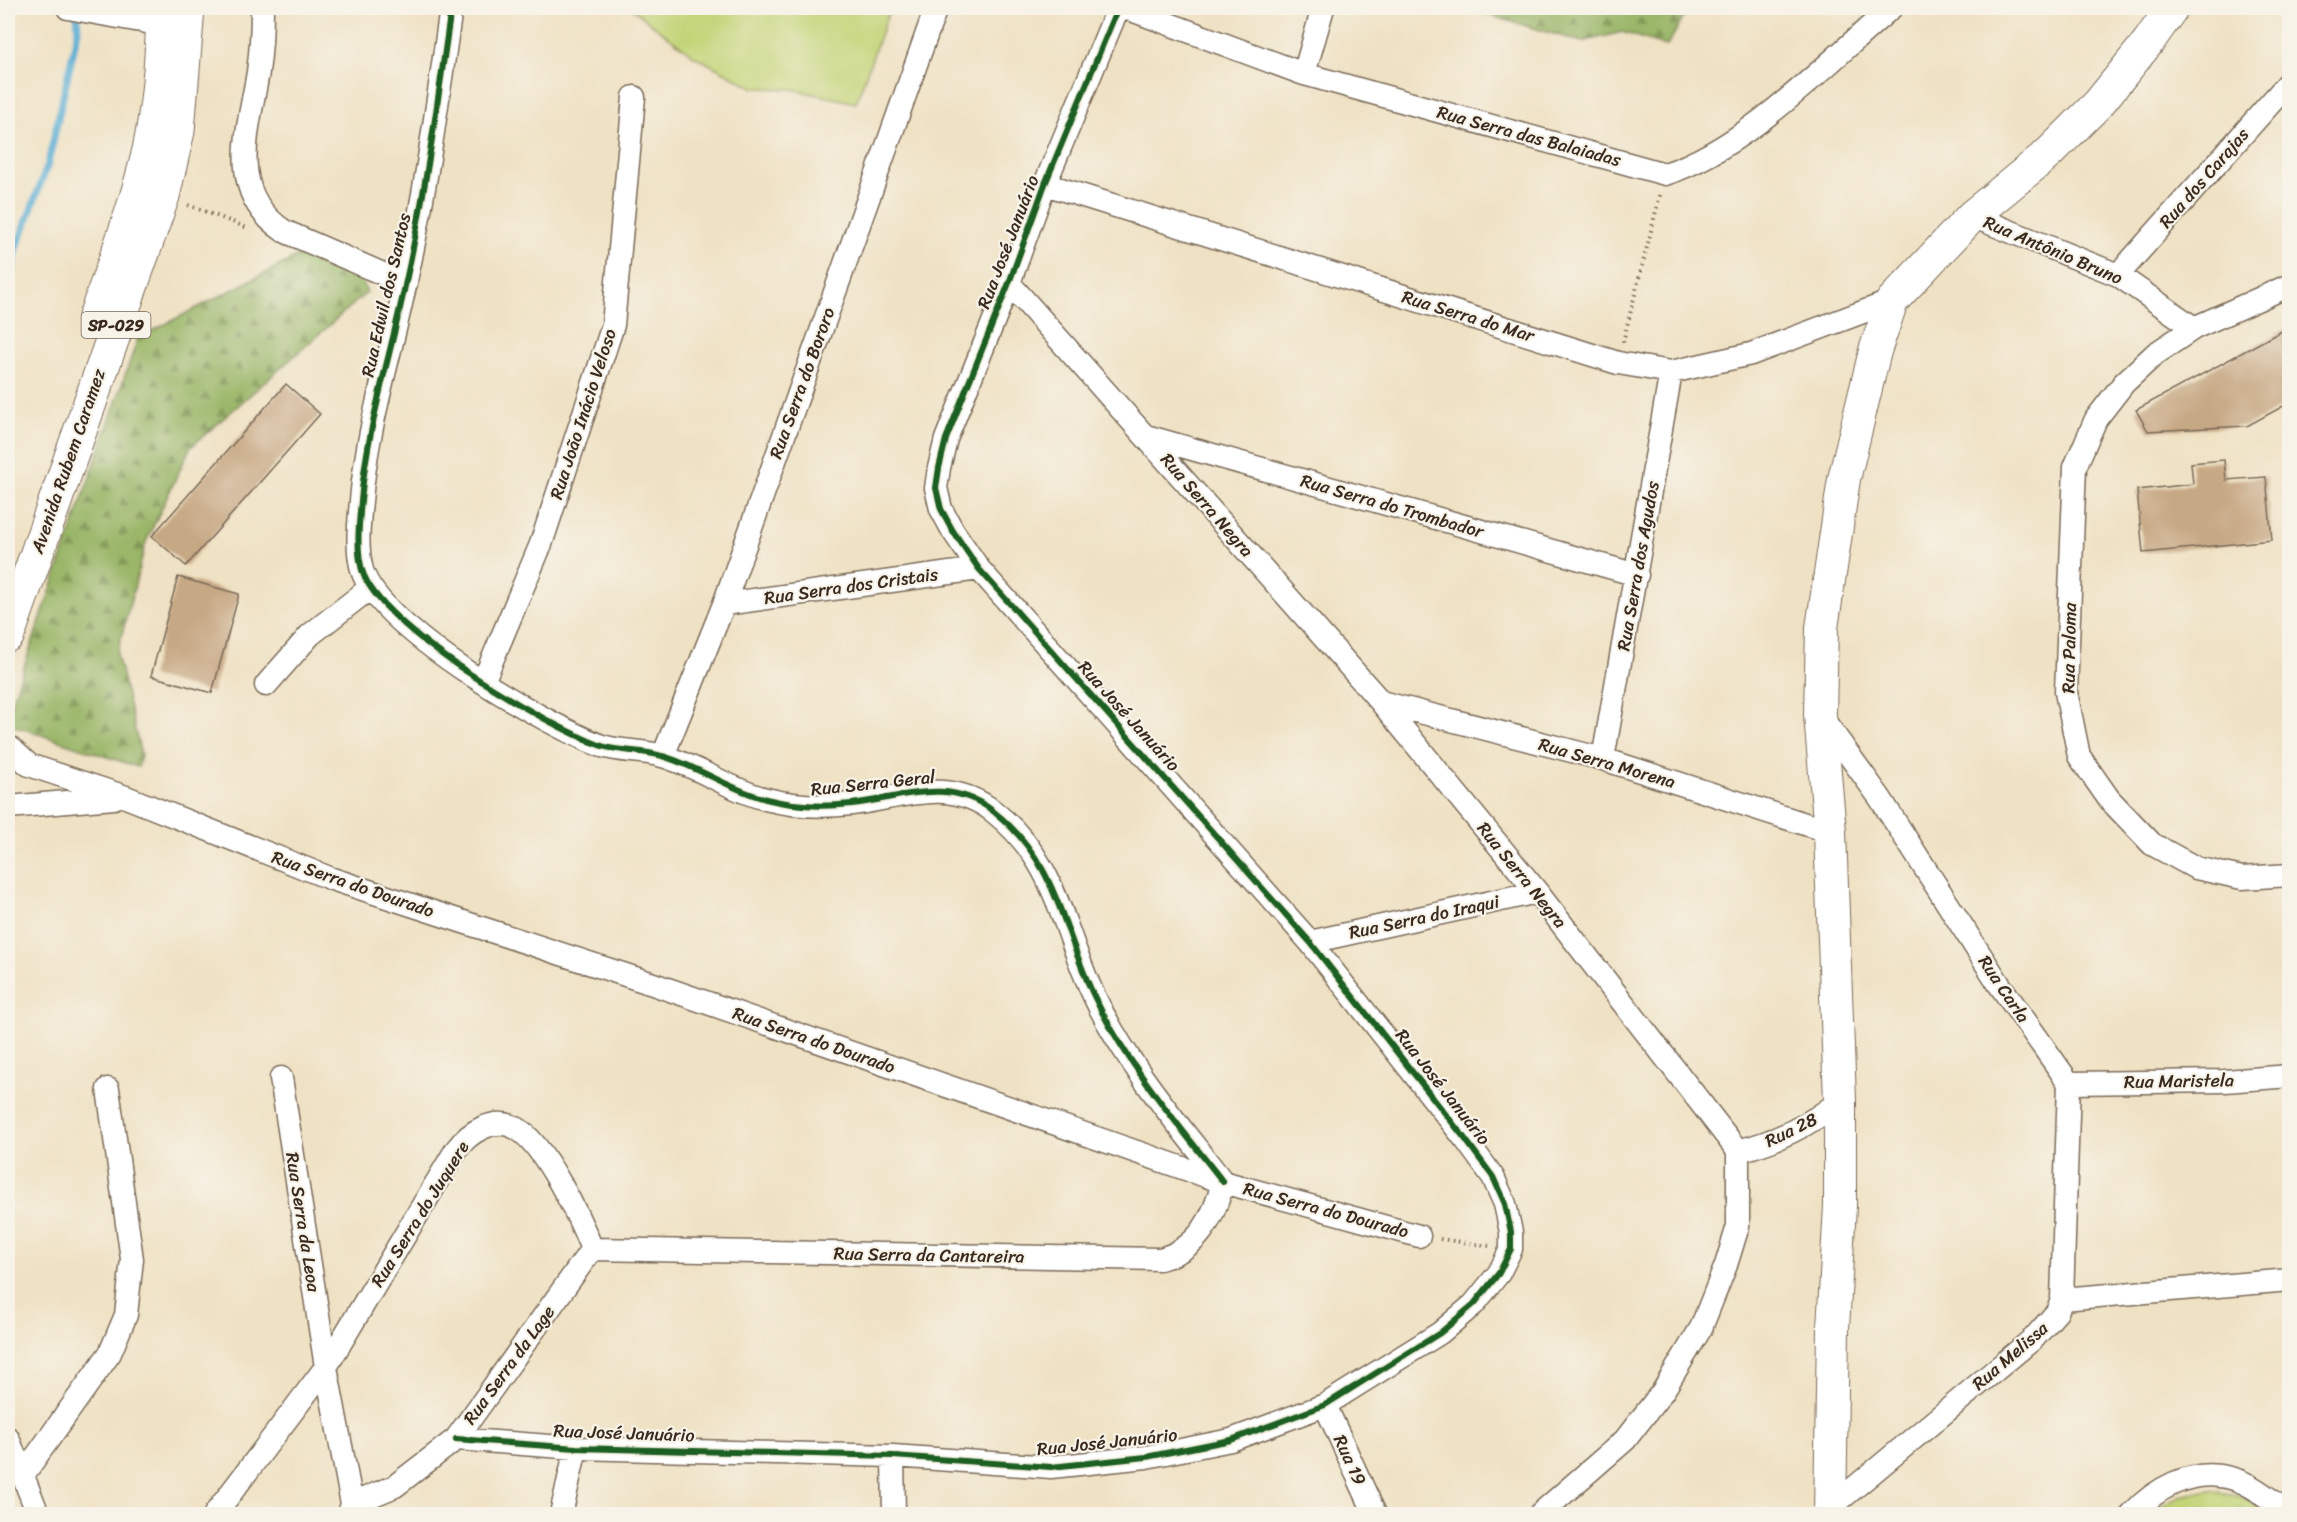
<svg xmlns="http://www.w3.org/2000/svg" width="2297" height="1522" viewBox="0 0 2297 1522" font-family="Sriracha,sans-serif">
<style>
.grass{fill:#c3d477;stroke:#7f7f4a;stroke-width:1.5}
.forest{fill:url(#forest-firs);stroke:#6a7043;stroke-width:1.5}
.park{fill:url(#park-tufts);stroke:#7f7f4a;stroke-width:1.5}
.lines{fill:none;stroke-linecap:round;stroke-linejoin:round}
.stream{stroke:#57acd3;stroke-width:7}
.building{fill:#c7a884}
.street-casing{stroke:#7a6a58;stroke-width:25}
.secondary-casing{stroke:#7a6a58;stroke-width:34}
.highway-casing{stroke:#7a6a58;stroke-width:35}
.path{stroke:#7a6a58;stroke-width:4;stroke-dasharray:1.5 4.5;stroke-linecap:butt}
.street{stroke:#fff;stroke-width:22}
.secondary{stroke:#fff;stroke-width:32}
.highway{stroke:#fff;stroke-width:33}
.quiet{stroke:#8d6e63;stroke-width:4.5;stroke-dasharray:9 4.5;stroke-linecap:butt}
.cycleway-casing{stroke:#f7f3e8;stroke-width:10}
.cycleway{stroke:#1b5e20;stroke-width:6}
.labels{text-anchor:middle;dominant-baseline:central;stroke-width:4.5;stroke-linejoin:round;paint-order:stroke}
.shield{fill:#f7f3e8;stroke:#73665b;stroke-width:1.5}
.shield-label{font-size:16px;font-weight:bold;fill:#3b2a1e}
.street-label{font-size:18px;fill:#3b2a1e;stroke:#f7f3e8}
</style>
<defs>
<pattern id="forest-firs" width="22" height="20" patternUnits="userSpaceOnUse" patternTransform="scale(1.5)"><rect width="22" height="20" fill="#9ab668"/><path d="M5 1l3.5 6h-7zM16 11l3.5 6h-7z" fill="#7f9455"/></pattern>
<pattern id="park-tufts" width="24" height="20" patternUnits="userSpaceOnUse" patternTransform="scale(1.5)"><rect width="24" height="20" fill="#c3d477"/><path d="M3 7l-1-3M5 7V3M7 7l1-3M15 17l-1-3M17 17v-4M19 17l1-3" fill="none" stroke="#a8b666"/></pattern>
</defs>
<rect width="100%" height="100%" fill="#f7f3e8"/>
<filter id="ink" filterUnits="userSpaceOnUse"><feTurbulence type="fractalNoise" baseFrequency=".0167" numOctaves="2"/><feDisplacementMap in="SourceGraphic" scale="12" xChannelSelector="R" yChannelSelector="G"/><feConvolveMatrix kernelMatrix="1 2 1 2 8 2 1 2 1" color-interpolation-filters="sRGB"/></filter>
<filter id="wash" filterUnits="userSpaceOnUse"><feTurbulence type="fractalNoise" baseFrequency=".008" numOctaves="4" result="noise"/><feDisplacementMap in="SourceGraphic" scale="24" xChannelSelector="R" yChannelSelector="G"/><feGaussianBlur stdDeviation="1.35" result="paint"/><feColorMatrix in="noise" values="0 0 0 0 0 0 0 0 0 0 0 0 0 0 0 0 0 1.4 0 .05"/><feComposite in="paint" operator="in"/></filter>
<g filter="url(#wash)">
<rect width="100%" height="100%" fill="#efe1c3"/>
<path class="grass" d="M631,8H890L856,103L791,89L754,88L694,56Z"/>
<path class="forest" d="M1464,8H1689L1667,46L1622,32L1582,42Z
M306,252L353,266L367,292L190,448L146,542L117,654L141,755L138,767L8,724V713L138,338Z"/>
<path class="park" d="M2210,1490L2241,1496L2267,1514H2149L2179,1496Z"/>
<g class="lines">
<path class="stream" d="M8,291L17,247L48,164L78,30L77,13"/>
</g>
<g id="blocks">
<path class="building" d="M2289,327V403L2247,426L2148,431L2136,410Z
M286,384L320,414L186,566L152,536Z
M2224,460L2226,480L2266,477L2272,540L2143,553L2137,490L2193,484L2191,463Z
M178,577L239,594L212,693L151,676Z"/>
</g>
</g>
<g filter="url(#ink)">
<use href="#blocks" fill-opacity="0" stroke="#7a6a58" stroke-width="1.5"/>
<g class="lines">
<g class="street-casing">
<path id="street" d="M68,8L163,25
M262,8C262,29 261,51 258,72C249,129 225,192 284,231L406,284
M451,8C438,99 426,190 406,281C391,354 367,426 361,501C359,523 356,548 362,570C379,628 545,725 602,746C621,752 643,750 662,756C698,766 730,790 766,799C793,806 824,807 852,804C902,798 948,776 993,811C1059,863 1061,928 1095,998C1127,1065 1178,1124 1223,1182
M1126,8L1304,74L1665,174C1745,149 1827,63 1891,8
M1304,74L1323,8
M1045,184L1618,363L1671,372L1751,354L1892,301
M1972,216L2118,275L2194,328L2290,285
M2118,275L2290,81
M1009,283L1381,702L1537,892L1738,1151V1226L1726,1265L1701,1328L1663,1391L1625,1440L1540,1514
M2194,328L2155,354L2124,383L2096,419L2075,467L2066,692L2079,756L2109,799L2152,844L2196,868L2242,878L2290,875
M1146,436L1637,575
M724,604L979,569
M483,682L541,544L613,325L634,97
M266,685L310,635L370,588
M1381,702L1603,759L1830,832
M1820,715L1880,798L1999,984L2069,1083L2062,1299L2057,1312L2034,1338L1830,1508
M8,746L29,765L126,797L332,879L653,984L1223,1182L1419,1236
M663,756L724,604L936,8
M1603,759L1671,372
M8,807L114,798
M1310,942L1537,892
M281,1078L326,1367L352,1504L349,1514
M2069,1083L2225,1081L2290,1076
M1738,1151C1777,1141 1808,1126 1840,1101
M592,1249L1160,1259C1198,1249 1214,1218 1223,1182
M2062,1299L2290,1280
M1325,1405L1375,1514
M8,1438L38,1514
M456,1439L576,1448L893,1456L1051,1467L1146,1457L1231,1440L1325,1405L1440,1333L1474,1304L1499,1273L1511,1249V1232L1505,1204L1493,1177L1466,1140L1310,942L979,569L953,531L941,509L936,488L939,468L946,439L1009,283L1045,184L1118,8
M893,1456L894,1514
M23,1475L110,1353L126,1315L132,1259L108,1089
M352,1504L395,1486L456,1439L592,1249
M215,1514L326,1367L456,1150C469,1132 494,1116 516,1128C544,1143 580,1219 592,1249
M561,1514L576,1448
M2132,1514C2155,1489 2190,1469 2226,1477C2250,1481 2270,1500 2290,1514"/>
</g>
<g class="secondary-casing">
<path id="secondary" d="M1830,1514L1833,1328L1840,1206V1101L1830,832L1820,715L1822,628L1844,479L1875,351L1892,301L1972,216L2049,153L2099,103L2149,41L2172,8"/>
</g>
<g class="highway-casing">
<path id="highway" d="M95,317C114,262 136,207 149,150C159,103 162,55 163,8
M8,635L163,196L178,131L188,8"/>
</g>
<path class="path" d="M188,205L248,228
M1623,342L1660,195
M1440,1239L1489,1246"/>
<use href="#street" class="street"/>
<use href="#secondary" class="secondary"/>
<use href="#highway" class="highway"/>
<path class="quiet" d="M8,333L9,334"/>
<g class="cycleway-casing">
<path id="cycleway" d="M451,8C438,99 426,190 406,281C391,354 367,426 361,501C359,523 356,548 362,570C379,628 545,725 602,746C621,752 643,750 662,756C698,766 730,790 766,799C793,806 824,807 852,804C902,798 948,776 993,811C1059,863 1061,928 1095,998C1127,1065 1178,1124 1223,1182
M456,1439L576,1448L893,1456L1051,1467L1146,1457L1231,1440L1325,1405L1440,1333L1474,1304L1499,1273L1511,1249V1232L1505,1204L1493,1177L1466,1140L1310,942L979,569L953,531L941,509L936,488L939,468L946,439L1009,283L1045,184L1118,8"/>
</g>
<use href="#cycleway" class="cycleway"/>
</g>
</g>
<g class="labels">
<rect class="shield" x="81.5" y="312" width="69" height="26" rx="4.5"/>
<g class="shield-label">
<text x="116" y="325">SP-029</text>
</g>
<g class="street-label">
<text transform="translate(1529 136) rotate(15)">Rua Serra das Balaiadas</text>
<text transform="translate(2204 178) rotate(-49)">Rua dos Carajas</text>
<text transform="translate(1008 242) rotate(-69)">Rua José Januário</text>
<text transform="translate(2053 250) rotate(23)">Rua Antônio Bruno</text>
<text transform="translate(386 295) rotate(-77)">Rua Edwil dos Santos</text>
<text transform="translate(1468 316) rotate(17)">Rua Serra do Mar</text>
<text transform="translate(802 383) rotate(-70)">Rua Serra do Bororo</text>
<text transform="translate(583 414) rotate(-72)">Rua João Inácio Veloso</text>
<text transform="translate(68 461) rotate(-71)">Avenida Rubem Caramez</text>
<text transform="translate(1207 505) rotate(49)">Rua Serra Negra</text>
<text transform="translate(1392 506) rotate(16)">Rua Serra do Trombador</text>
<text transform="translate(1638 566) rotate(-80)">Rua Serra dos Agudos</text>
<text transform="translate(851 586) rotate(-8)">Rua Serra dos Cristais</text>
<text transform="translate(2069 648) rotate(-89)">Rua Paloma</text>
<text transform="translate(1129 716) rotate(48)">Rua José Januário</text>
<text transform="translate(1607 763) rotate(16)">Rua Serra Morena</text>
<text transform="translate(873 783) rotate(-6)">Rua Serra Geral</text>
<text transform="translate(1522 875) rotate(51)">Rua Serra Negra</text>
<text transform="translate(353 884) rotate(19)">Rua Serra do Dourado</text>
<text transform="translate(1424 917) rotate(-12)">Rua Serra do Iraqui</text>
<text transform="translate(2004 989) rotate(56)">Rua Carla</text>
<text transform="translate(814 1040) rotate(19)">Rua Serra do Dourado</text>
<text transform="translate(2179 1081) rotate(-1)">Rua Maristela</text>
<text transform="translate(1443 1087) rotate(52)">Rua José Januário</text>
<text transform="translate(1791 1130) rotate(-26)">Rua 28</text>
<text transform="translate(1326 1210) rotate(15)">Rua Serra do Dourado</text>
<text transform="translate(420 1214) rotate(-58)">Rua Serra do Juquere</text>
<text transform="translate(303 1222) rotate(81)">Rua Serra da Leoa</text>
<text transform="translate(929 1255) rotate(1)">Rua Serra da Cantareira</text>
<text transform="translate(2010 1356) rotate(-41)">Rua Melissa</text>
<text transform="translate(509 1365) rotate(-54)">Rua Serra da Lage</text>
<text transform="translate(624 1433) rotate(2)">Rua José Januário</text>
<text transform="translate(1107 1442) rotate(-6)">Rua José Januário</text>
<text transform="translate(1350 1460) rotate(65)">Rua 19</text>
</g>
</g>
<rect width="2297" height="1522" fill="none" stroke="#f7f3e8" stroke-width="30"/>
</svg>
